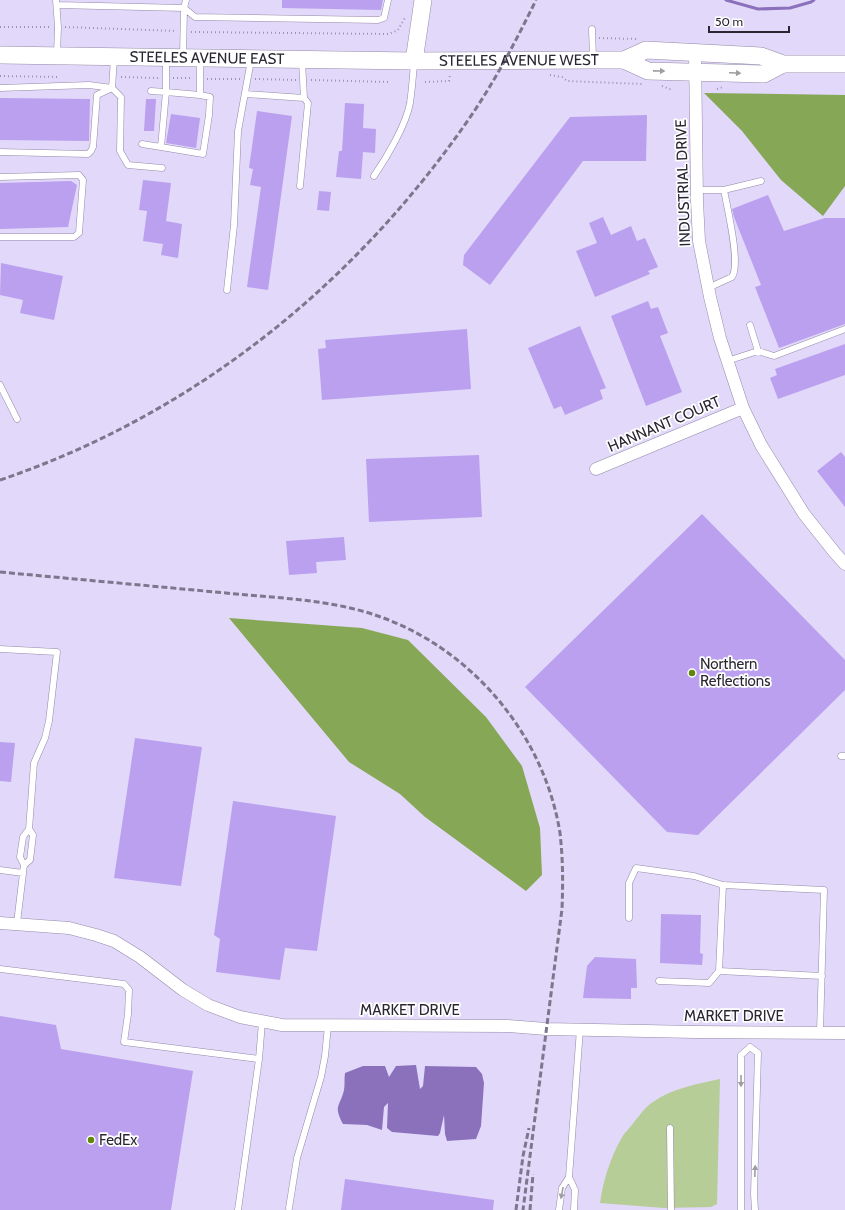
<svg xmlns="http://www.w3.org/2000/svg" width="845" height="1210" viewBox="0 0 845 1210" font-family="Cabin,sans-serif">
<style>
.green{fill:#b6cd98}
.forest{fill:#86a756}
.water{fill:#8b71bc}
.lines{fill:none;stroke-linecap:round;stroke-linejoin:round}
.stream{stroke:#8b71bc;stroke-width:3}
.building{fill:#baa0ef}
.lane-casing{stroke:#938aa8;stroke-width:7}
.street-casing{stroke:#938aa8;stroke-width:13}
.secondary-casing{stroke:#938aa8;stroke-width:18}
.path{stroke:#9c94ad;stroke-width:2;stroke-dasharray:1 3;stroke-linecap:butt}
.lane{stroke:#fff;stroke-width:6}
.street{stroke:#fff;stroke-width:12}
.secondary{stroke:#fff;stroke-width:17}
.rail{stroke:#7d768c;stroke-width:3;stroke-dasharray:6 3;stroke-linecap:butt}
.oneway{fill:#9f9da3}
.poi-dot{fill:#61860c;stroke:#fff;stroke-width:1.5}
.labels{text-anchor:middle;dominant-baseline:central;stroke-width:3.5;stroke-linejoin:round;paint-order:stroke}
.street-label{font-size:15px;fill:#2a2632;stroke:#fff}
.poi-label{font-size:15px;fill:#2a2632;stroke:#fff;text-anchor:start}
</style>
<rect width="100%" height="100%" fill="#e2d8f9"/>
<path class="green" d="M720,1079L717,1204L711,1207L664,1208L600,1203C603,1181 610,1159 621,1139C624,1133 630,1128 634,1122C640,1115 645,1107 653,1102C672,1088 698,1084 720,1079Z"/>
<path class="forest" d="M704,93L845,95V186L823,216L781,180L742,131Z
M229,618L362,628L408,640L486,717L522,766L540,828L542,875L526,891L425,817L400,794L349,762Z"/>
<path class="water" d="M416,1065L420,1089L423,1086L425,1066L476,1067L482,1074L484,1083L481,1126L476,1139L447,1141L445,1134L444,1115L440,1133L438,1136L392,1132L387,1128L388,1103L384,1107L382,1130L367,1125L343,1124C333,1105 340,1107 344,1090C345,1085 344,1079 345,1073L363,1066H385L389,1077L396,1066Z"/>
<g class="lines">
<path class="stream" d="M726,0L758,9L790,8L811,2L814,0"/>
</g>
<path class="building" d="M282,0H383L381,10L282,8Z
M0,98L90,99L89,141L0,140Z
M146,99H156L154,131H144Z
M345,103L364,104L363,128L376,129L375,153L363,152L361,179L336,177L339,151H342Z
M257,111L292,116L268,290L247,287L261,187L250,185L253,169L249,168Z
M171,114L200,118L196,148L166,143Z
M647,115L646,161H583L490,285L463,265L464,255L570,117Z
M143,180L171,183L166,221L182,224L178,258L161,255L163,244L143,241L147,211L139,210Z
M71,181L77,185L68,227L0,229V183Z
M319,191L331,192L329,211L317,210Z
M768,195L784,231L825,218H845V324L779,348L755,287L761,285L734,217L732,209Z
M603,217L611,235L631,226L637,241L645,238L658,267L648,271L650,274L595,297L576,251L597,243L589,223Z
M1,263L63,276L54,320L20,313L23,300L0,295Z
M648,301L651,309L658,307L668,333L660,336L682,392L646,406L611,316Z
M580,326L606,388L600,390L603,399L565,415L561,406L554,409L528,348Z
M467,329L471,389L322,400L318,349L326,348L325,340Z
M845,344V375L778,399L770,378L777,375L775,369Z
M841,452L845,457V507L817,471Z
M479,455L482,517L369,522L366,459Z
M702,514L845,660V690L698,835L667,832L525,687Z
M344,537L346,560L316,562L317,573L289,575L286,541Z
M135,738L202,747L181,886L114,878Z
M0,742L15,743L11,782L0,781Z
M233,801L336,816L317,951L285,948L280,980L216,972L220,939L214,935Z
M661,914L701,915L700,953L703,954L702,965L660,963Z
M595,957L636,959L637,988H631V999L583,998L587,966Z
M0,1016L56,1025L61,1049L193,1071L171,1210H0Z
M345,1179L494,1200L493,1210H341Z"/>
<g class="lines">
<g class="lane-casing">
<path id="lane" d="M56,0L58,27L57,54
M57,5L184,8L195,17L378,20L384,18L388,0
M592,29L593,58
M183,56L184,8L186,0
M114,58L112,88L121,97L120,151L128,165L162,168
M166,58V92L200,95V59
M302,61L304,98
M0,88L89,85L112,88
M151,91L166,92L161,147L203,154L209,115L210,97L200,95
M245,94L304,98L308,103L300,186
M142,144L161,147
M0,152L88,154L91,151L93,147L97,95L112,88
M374,176C387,157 406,125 410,103C412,90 413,76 414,63
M0,177L79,175L83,180L79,233L74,237H0
M697,190H724C727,207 741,264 732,277L708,288
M724,190L761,181
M227,290L234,225L238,131L251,60
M750,325L758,351
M727,361L758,351L774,356L845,329
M0,385L17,419
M0,649L57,652L49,721L45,738L34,763L29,829L23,837L20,857L24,865L17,923
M841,756H845
M24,865L30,860L33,835L29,829
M0,870L23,873
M723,885L719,971L822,976
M629,918V883L636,868L694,876L723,885L824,890L820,1032
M0,969L124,984L129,990L128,1014L124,1042L259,1059
M659,981L709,983L719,971
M750,1047L758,1053L754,1194L755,1210
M670,1128L671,1210
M569,1177L575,1190L574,1210
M289,1208L297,1158L321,1077L325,1056L328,1026
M238,1210L259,1059L262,1022
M559,1210L562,1188L569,1177L580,1029
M741,1210V1055L750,1047"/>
</g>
<g class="street-casing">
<path id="street" d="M695,52L697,201L699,241L710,297L720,338L743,408L761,445L804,514L835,553L845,564
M596,469L743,408
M0,923L69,928L96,935L114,941L140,957L183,990L208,1005L240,1017L282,1025L508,1026L546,1029L695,1032L845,1033"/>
</g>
<g class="secondary-casing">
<g id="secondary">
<path id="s1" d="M0,55L414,61L593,60H624L646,50L761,56L783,64H845"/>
<path d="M624,60L648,71L764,74L783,64"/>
<path d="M414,61L423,0"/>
</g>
</g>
<path class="path" d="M0,27H51
M65,27L177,31
M191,32L389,34L398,30L406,16
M599,38L637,39
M550,75L562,77L567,81L642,84
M0,76L60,77
M121,77L158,78
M173,78H192
M207,79H240
M255,79L296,80
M311,80L389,82
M425,82L449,81L450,74
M662,86L672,90
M717,89L723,87"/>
<use href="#lane" class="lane"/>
<use href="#street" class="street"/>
<use href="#secondary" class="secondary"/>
<path class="rail" d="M0,480C195,414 357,283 473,113C497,77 517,39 536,0
M0,572C75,579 151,586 226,593C275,598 325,599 372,614C469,645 544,733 560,833C563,859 563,883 562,909L523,1210
M516,1210L523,1156L529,1128
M530,1210L533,1174"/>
</g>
<defs><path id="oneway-solid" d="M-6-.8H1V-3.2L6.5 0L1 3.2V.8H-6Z"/></defs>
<g class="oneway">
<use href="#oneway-solid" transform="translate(659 71) rotate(1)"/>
<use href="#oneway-solid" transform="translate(735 73) rotate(3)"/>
<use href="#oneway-solid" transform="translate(741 1081) rotate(90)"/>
<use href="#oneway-solid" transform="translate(755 1171) rotate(-88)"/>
<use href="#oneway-solid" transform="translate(562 1193) rotate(101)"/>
</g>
<g class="poi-dot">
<circle cx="692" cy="673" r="4"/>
<circle cx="91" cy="1140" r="4"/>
</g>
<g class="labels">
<g class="street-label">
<text stroke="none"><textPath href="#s1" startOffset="207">STEELES AVENUE EAST</textPath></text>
<text stroke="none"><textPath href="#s1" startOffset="519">STEELES AVENUE WEST</textPath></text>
<text transform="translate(683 183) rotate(-92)">INDUSTRIAL DRIVE</text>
<text transform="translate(664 424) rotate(-23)">HANNANT COURT</text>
<text x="410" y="1010">MARKET DRIVE</text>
<text x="734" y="1016">MARKET DRIVE</text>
</g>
<g class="poi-label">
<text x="700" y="664">Northern<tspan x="700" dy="17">Reflections</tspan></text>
<text x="99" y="1140">FedEx</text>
</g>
</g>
<path d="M709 26v6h80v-6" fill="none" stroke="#2a2632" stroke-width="2"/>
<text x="715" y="26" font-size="12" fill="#2a2632" stroke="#ffffff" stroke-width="3" paint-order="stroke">50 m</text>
</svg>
